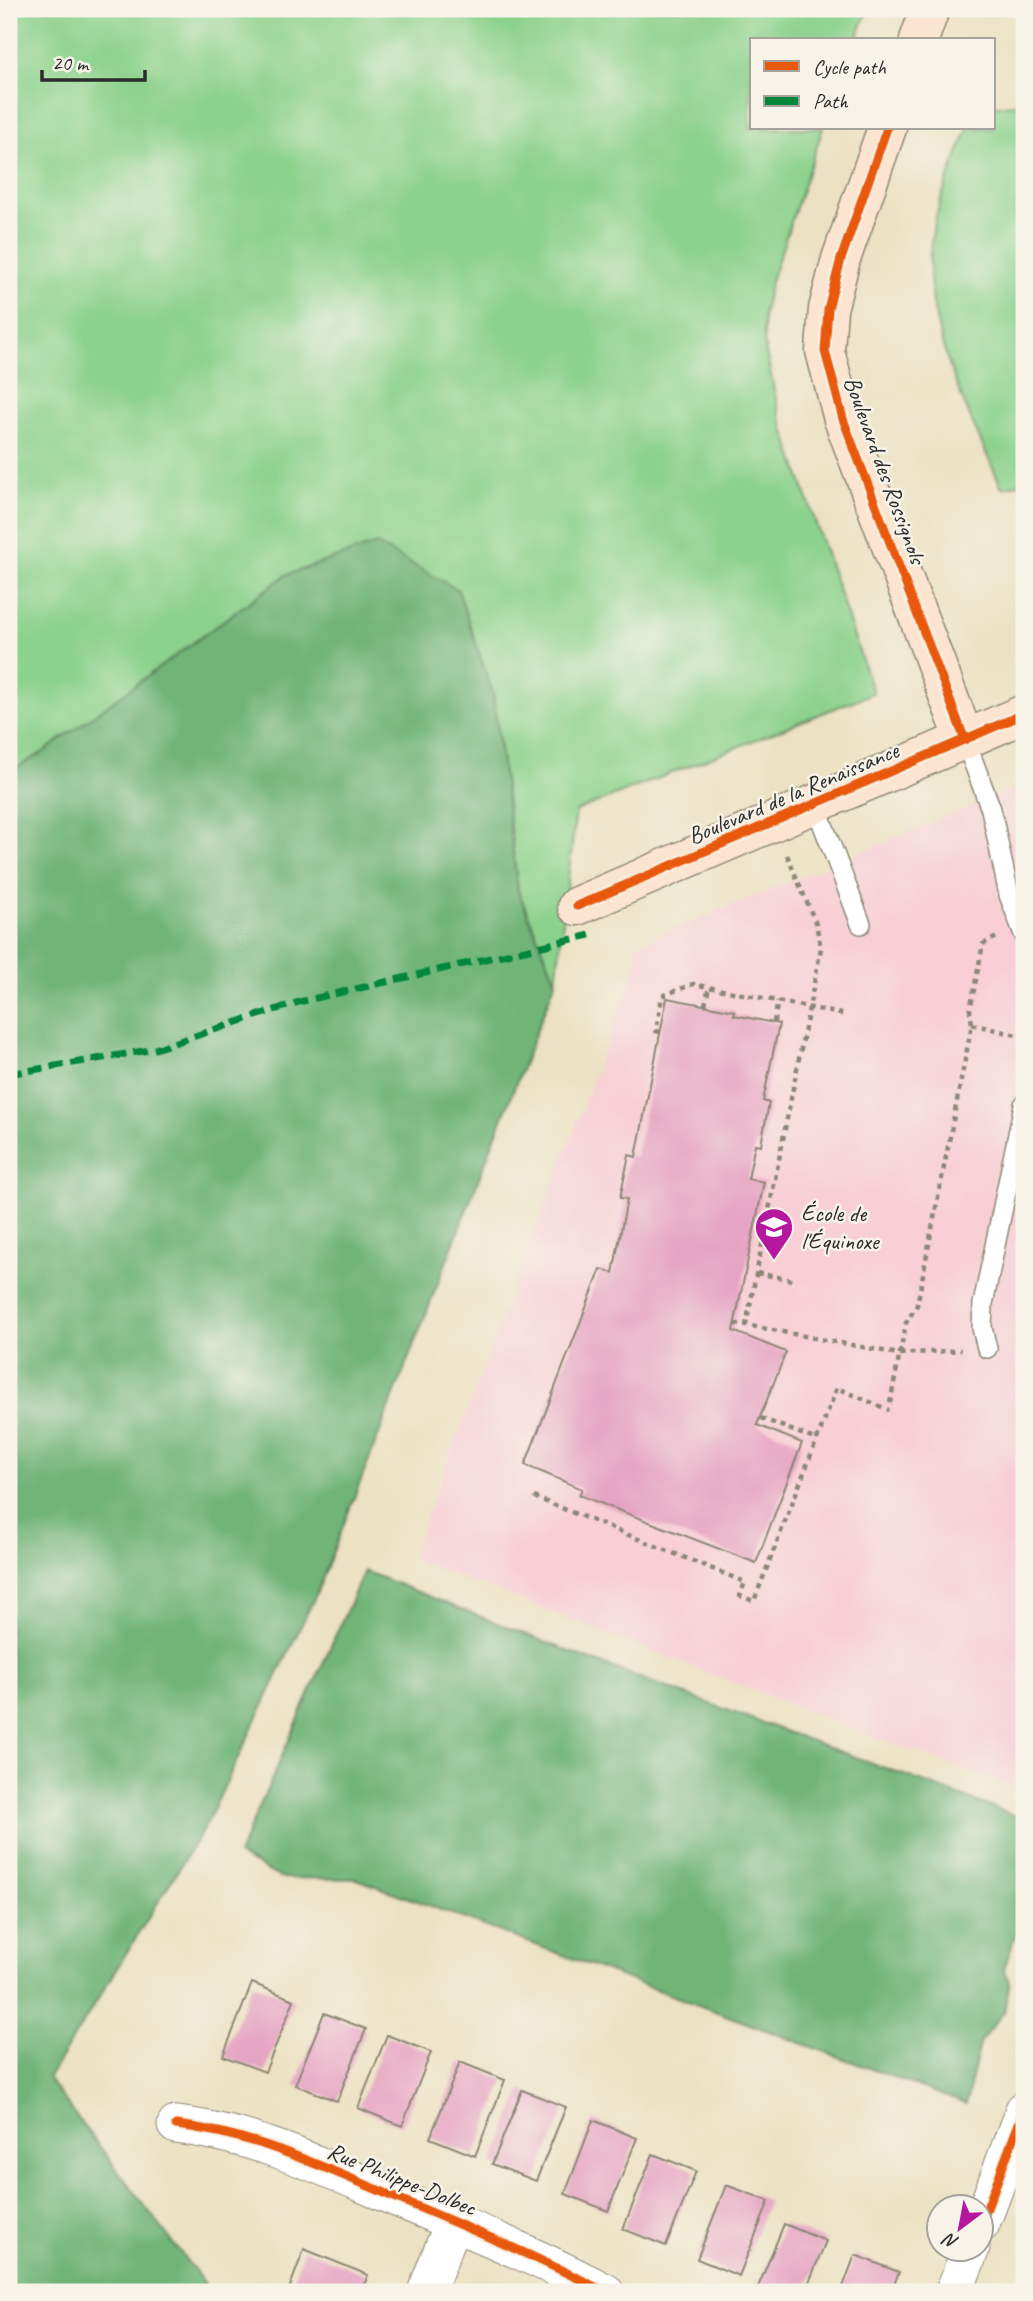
<svg xmlns="http://www.w3.org/2000/svg" width="1033" height="2301" viewBox="0 0 1033 2301" font-family="Caveat,sans-serif">
<style>
.built{fill:#f7cfd5}
.green{fill:#8bd28c;stroke:#5b7e5c;stroke-width:2}
.forest{fill:#70b478;stroke:#4e7052;stroke-width:2}
.building{fill:#e6a4c3}
.lines{fill:none;stroke-linecap:round;stroke-linejoin:round}
.lane-casing{stroke:#8c8676;stroke-width:22}
.street-casing{stroke:#8c8676;stroke-width:39}
.secondary-casing{stroke:#8c8676;stroke-width:41}
.path{stroke:#8c8676;stroke-width:4.5;stroke-dasharray:5 5;stroke-linecap:butt}
.lane{stroke:#fff;stroke-width:19}
.street{stroke:#fff;stroke-width:37}
.secondary{stroke:#fce5d0;stroke-width:38}
.quiet{stroke:#00873e;stroke-width:7;stroke-dasharray:14 7;stroke-linecap:butt}
.cycleway-casing{stroke:#f7f3e8;stroke-width:13}
.cycleway{stroke:#e8590c;stroke-width:9}
.labels{text-anchor:middle;dominant-baseline:central;stroke-width:5;stroke-linejoin:round;paint-order:stroke}
.street-label{font-size:24px;fill:#2b2b2b;stroke:#f7f3e8}
.poi-label{font-size:24px;fill:#2b2b2b;stroke:#f7f3e8;text-anchor:start}
</style>
<rect width="100%" height="100%" fill="#f7f3e8"/>
<filter id="ink" filterUnits="userSpaceOnUse"><feTurbulence type="fractalNoise" baseFrequency=".0143" numOctaves="2"/><feDisplacementMap in="SourceGraphic" scale="14" xChannelSelector="R" yChannelSelector="G"/><feConvolveMatrix kernelMatrix="1 2 1 2 8 2 1 2 1" color-interpolation-filters="sRGB"/></filter>
<filter id="wash" filterUnits="userSpaceOnUse"><feTurbulence type="fractalNoise" baseFrequency=".00686" numOctaves="4" result="noise"/><feDisplacementMap in="SourceGraphic" scale="28" xChannelSelector="R" yChannelSelector="G"/><feGaussianBlur stdDeviation="1.57" result="paint"/><feColorMatrix in="noise" values="0 0 0 0 0 0 0 0 0 0 0 0 0 0 0 0 0 1.4 0 .05"/><feComposite in="paint" operator="in"/></filter>
<g filter="url(#wash)">
<rect width="100%" height="100%" fill="#ece1c2"/>
<path class="built" d="M1024,785V1791L880,1739L411,1558L637,964L634,946Z"/>
<path class="green" d="M9,9H868L856,40H751V128H823L770,284L763,316L765,348L780,417L873,693L576,811L556,981L518,891L493,694L42,753L9,772Z
M1024,103V482L1002,488C970,415 927,338 930,255C932,212 953,168 968,128H993V106Z"/>
<path class="forest" d="M376,544L458,590L493,694L518,891L556,981L318,1590L206,1825L48,2079L206,2286L204,2292H9V772L42,753L286,575Z
M364,1571L583,1657L1024,1819V1906L1004,1970L1010,1981L1004,2012L980,2042L966,2104L357,1879L281,1878L238,1855Z"/>
<g id="blocks">
<path class="building" d="M667,998L735,1011L734,1015L779,1024L763,1101L769,1103L761,1145L755,1144L748,1179L764,1182L733,1331L786,1352L757,1425L802,1443L756,1563L579,1495L582,1489L525,1465L601,1269L613,1273L627,1199L620,1198L629,1155L636,1157Z
M252,1983L294,2000L265,2072L223,2056Z
M324,2013L366,2029L337,2101L295,2085Z
M387,2035L431,2052L402,2126L358,2108Z
M460,2062L505,2080L475,2156L430,2138Z
M522,2090L566,2107L536,2181L492,2164Z
M593,2120L637,2138L608,2211L565,2194Z
M653,2154L696,2171L666,2246L623,2229Z
M726,2185L769,2201L739,2276L697,2259Z
M784,2224L826,2241L805,2292H756Z
M304,2249L368,2275L361,2292H288Z
M855,2255L899,2272L891,2292H841Z"/>
</g>
</g>
<g filter="url(#ink)">
<use href="#blocks" fill-opacity="0" stroke="#8c8676" stroke-width="2"/>
<g class="lines">
<g class="lane-casing">
<path id="lane" d="M965,740L991,809L1009,895L1024,934
M815,804L861,924
M987,1348L982,1328L983,1304L1024,1105"/>
</g>
<g class="street-casing">
<path id="street" d="M176,2125C251,2133 319,2165 387,2194C461,2225 534,2255 605,2292
M981,2224L1024,2110
M426,2292L454,2221
M954,2292L971,2248"/>
</g>
<g class="secondary-casing">
<path id="secondary" d="M919,40L930,9
M887,128L841,259L828,309L825,351L843,419L965,740
M577,906L1024,714"/>
</g>
<path class="path" d="M787,855L816,924L821,948L746,1325L899,1354L961,1350
M705,1005L709,987
M774,1022L778,1001
M972,1024L1024,1037
M660,1032L656,1031L662,996L693,984L846,1015
M757,1273L792,1280
M735,1324L746,1325
M890,1403L906,1323L917,1305L972,1024L970,1010L983,944L997,937
M761,1418L817,1440
M534,1497L745,1582L740,1596L754,1601L837,1388L889,1410"/>
<use href="#lane" class="lane"/>
<use href="#street" class="street"/>
<use href="#secondary" class="secondary"/>
<path class="quiet" d="M9,1074L155,1049L299,1002L590,935"/>
<g class="cycleway-casing">
<path id="cycleway" d="M887,128L841,259L828,309L825,351L843,419L965,740
M577,906L1024,714
M176,2125C251,2133 319,2165 387,2194C461,2225 534,2255 605,2292
M981,2224L1024,2110"/>
</g>
<use href="#cycleway" class="cycleway"/>
</g>
</g>
<defs>
<g id="school-pin" transform="scale(2.0125)"><path d="M0 17L-7.5 6A9.5 9.5 0 1 1 7.5 6Z" fill="#b5179e" stroke="#f7f3e8"/><path d="M0-5L7-2L0 1L-7-2ZM-4 1L0 2.5L4 1V4Q0 6-4 4Z" fill="#fff"/></g>
</defs>
<g fill-rule="evenodd">
<use href="#school-pin" x="774" y="1227"/>
</g>
<g class="labels">
<g class="street-label">
<text transform="translate(885 470) rotate(70)">Boulevard des Rossignols</text>
<text transform="translate(793 793) rotate(-23)">Boulevard de la Renaissance</text>
<text transform="translate(402 2179) rotate(22)">Rue Philippe-Dolbec</text>
</g>
<g class="poi-label">
<text x="801" y="1213">École de<tspan x="801" dy="28">l'Équinoxe</tspan></text>
</g>
</g>
<rect width="1033" height="2301" fill="none" stroke="#f7f3e8" stroke-width="35"/>
<rect x="750" y="38" width="245" height="91" fill="#f7f3e8" stroke="#a5a39c" stroke-width="2"/>
<rect x="764" y="61" width="35" height="10" fill="#e8590c" stroke="#a5a39c" stroke-width="2"/>
<text x="813" y="74" font-size="21" fill="#2b2b2b">Cycle path</text>
<rect x="764" y="96" width="35" height="10" fill="#00873e" stroke="#a5a39c" stroke-width="2"/>
<text x="813" y="108" font-size="21" fill="#2b2b2b">Path</text>
<g transform="translate(960 2228) rotate(212)"><circle r="33" fill="#f7f3e8" stroke="#a5a39c" stroke-width="2"/>
<path d="M0-5L12 26L0 18L-12 26Z" fill="#b5179e"/>
<text y="-10" font-size="19" font-weight="bold" text-anchor="middle" fill="#2b2b2b">N</text>
</g>
<path d="M42 70v10h103v-10" fill="none" stroke="#2b2b2b" stroke-width="3.5"/>
<text x="52" y="70" font-size="21" fill="#2b2b2b" stroke="#f7f3e8" stroke-width="5" paint-order="stroke">20 m</text>
</svg>
